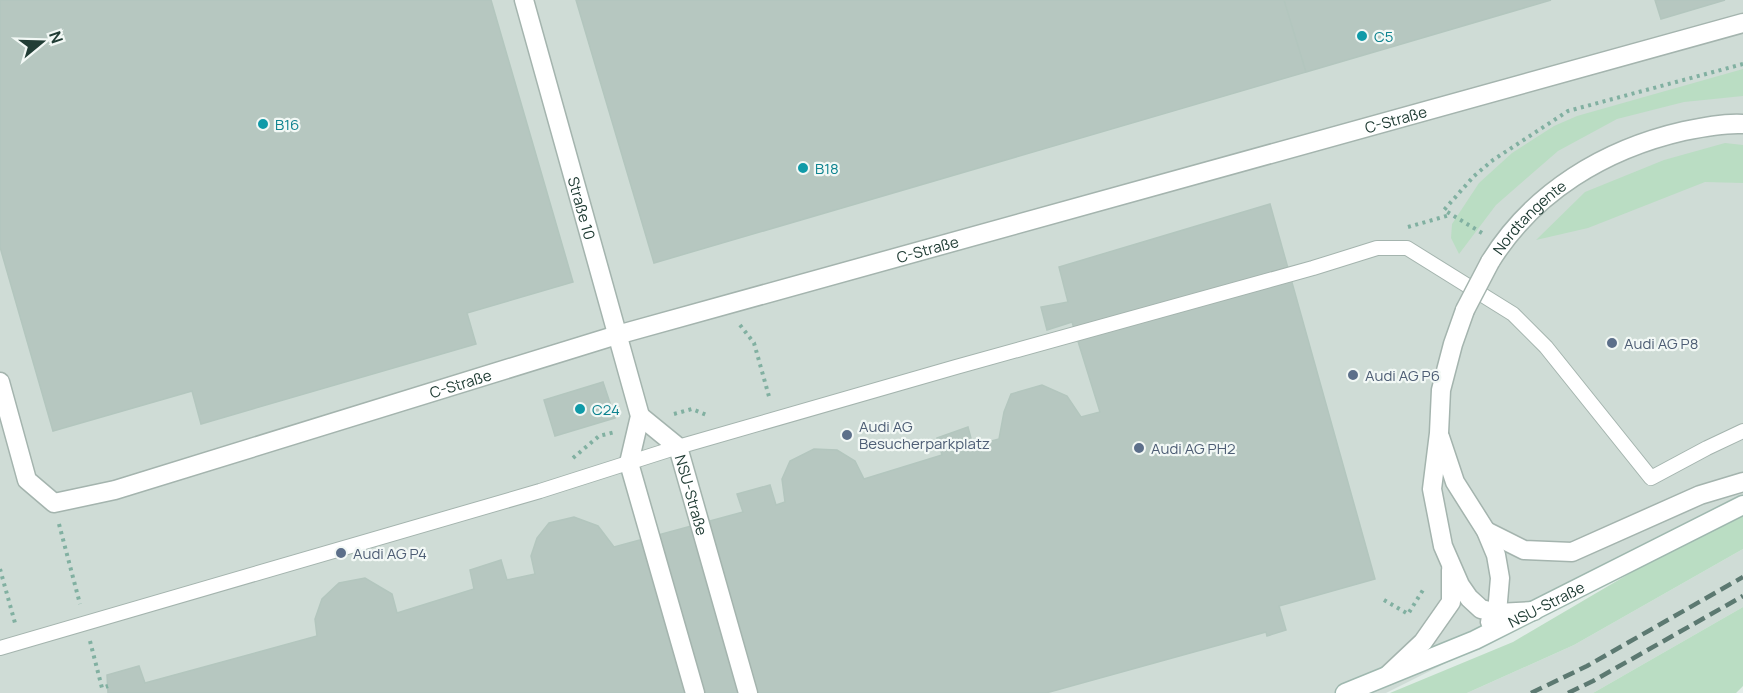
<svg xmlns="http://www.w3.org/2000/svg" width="1743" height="693" viewBox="0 0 1743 693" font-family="Manrope,sans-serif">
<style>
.built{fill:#cfdcd6}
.green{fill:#baddc3}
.building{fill:#b6c7c0;stroke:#b3c6be;stroke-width:1.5}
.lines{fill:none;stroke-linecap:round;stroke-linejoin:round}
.lane-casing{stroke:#a4b4ae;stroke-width:16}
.street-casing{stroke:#a4b4ae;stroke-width:21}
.secondary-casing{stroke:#9fb8af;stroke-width:21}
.path{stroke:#81b0a1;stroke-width:4;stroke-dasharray:3 4.5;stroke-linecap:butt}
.lane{stroke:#fff;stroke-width:14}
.street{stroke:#fff;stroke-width:18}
.secondary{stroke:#fff;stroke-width:18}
.rail{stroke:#5c7971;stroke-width:4.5;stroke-dasharray:12 6;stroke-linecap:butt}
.street-bridge-casing{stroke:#a4b4ae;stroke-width:21;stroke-linecap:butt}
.street-bridge{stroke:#fff;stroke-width:18}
.culture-dot{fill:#0f9aa8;stroke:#f2f8f5;stroke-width:2}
.service-dot{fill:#5c6f8a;stroke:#f2f8f5;stroke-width:2}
.labels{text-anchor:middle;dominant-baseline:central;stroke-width:4.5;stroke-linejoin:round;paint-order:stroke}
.culture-label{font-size:15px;fill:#0d838f;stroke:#f2f8f5;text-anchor:start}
.street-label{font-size:15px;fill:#213d35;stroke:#f2f8f5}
.service-label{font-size:15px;fill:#4e5e75;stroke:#f2f8f5;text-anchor:start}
</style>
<rect width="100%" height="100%" fill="#e1ece7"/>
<path class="built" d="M0,0H1743V510L1500,636L1386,693H0Z
M1743,549V607L1593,693H1467L1574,645Z"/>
<path class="green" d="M1743,69V96L1684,102L1617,119L1558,151L1496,205L1459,254L1451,238L1452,224L1479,183L1512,153L1554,126L1577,116Z
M1725,143L1743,145V183L1705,182L1588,228L1536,240L1585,192L1664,160Z
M1743,510V549L1574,645L1467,693H1390L1513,642L1661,555Z
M1743,607V686L1736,693H1593Z"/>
<path class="building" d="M0,0H491L573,282L467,313L476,344L201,424L192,391L53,431L0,247Z
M576,0H1284L1306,72L654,263Z
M1284,0H1551L1306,72Z
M1655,0H1725L1661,19Z
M1270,204L1375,579L1279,606L1286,630L1267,636L1266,632L1046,693H108L107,675L139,666L145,683L317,636L315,619L322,599L339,583L365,578L392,594L397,613L474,589L470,570L501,560L507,580L535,574L531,556L537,538L549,523L574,517L598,526L614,547L743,512L737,494L770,485L776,505L785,502L782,479L790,461L814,449L837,450L855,461L864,479L942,455L937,438L968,427L973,446L999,439L1004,412L1011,394L1042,385L1067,396L1081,417L1100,412L1072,322L1047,330L1041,307L1068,302L1059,267Z
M603,382L615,418L555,436L544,400Z"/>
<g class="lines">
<g class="lane-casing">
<path id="lane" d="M0,648L540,491L678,447L956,367L1313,268L1377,248H1407L1513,314L1546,347L1651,478L1707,448L1743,431"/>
</g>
<g class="street-casing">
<g id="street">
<path id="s1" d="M524,0L640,416L629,463L695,693"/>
<path id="s2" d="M1490,262C1533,192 1605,149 1684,131C1703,127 1723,123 1743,124"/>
<path d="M1465,310L1453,344L1441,390L1439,433L1432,489L1443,546L1460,585L1469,598L1481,609L1497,613L1534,611"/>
<path id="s3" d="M0,382L27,480L54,503L115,490L617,335L1743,23"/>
<path id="s4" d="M640,416L678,447L748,693"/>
<path d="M1440,437L1455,482L1486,531L1496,555L1500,578L1497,613L1490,622"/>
<path d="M1486,531L1524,550L1572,552L1700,495L1743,482"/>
<path d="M1388,675L1423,642L1451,602V570"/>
</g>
</g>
<g class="secondary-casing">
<g id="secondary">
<path id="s5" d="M1345,693L1475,640L1743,505"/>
</g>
</g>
<path class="path" d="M1408,227L1450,215
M1482,233L1444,210L1474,176L1493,160L1568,111L1743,64
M740,325L754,343L770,400
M674,414L692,409L709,416
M573,458L599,436L615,432
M59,524L80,604
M0,569L15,623
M1384,600L1408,614L1423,590
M90,641L102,688L108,686"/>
<use href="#lane" class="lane"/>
<use href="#street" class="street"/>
<use href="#secondary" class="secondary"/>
<path class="rail" d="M1531,693L1587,666L1743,577
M1568,693L1593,681L1743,596"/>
<g class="street-bridge-casing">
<path id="street-bridge" d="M1465,310L1490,262"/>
</g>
<use href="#street-bridge" class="street-bridge"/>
</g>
<g class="culture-dot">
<circle cx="1362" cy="36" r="6"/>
<circle cx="263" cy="124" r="6"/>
<circle cx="803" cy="168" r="6"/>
<circle cx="580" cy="409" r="6"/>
</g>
<g class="service-dot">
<circle cx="1612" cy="343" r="6"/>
<circle cx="1353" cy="375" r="6"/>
<circle cx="847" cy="435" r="6"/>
<circle cx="1139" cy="448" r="6"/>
<circle cx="341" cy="553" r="6"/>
</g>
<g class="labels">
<g class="culture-label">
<text x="1374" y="36">C5</text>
<text x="275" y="124">B16</text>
<text x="815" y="168">B18</text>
<text x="592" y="409">C24</text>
</g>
<g class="street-label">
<text stroke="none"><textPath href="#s3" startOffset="1533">C-Straße</textPath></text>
<text stroke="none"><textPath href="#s1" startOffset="216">Straße 10</textPath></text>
<text stroke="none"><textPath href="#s2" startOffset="60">Nordtangente</textPath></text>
<text stroke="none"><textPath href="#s3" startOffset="1047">C-Straße</textPath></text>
<text stroke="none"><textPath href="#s3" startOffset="561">C-Straße</textPath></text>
<text stroke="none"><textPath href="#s4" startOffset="99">NSU-Straße</textPath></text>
<text stroke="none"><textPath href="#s5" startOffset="220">NSU-Straße</textPath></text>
</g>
<g class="service-label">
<text x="1624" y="343">Audi AG P8</text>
<text x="1365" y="375">Audi AG P6</text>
<text x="859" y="426">Audi AG<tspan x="859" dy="17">Besucherparkplatz</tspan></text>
<text x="1151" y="448">Audi AG PH2</text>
<text x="353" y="553">Audi AG P4</text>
</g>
</g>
<g transform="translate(42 42) rotate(71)" stroke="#f2f8f5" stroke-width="4.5" paint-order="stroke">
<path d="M0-4.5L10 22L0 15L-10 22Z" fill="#213d35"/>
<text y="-9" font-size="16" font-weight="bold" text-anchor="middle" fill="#213d35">N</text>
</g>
</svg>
